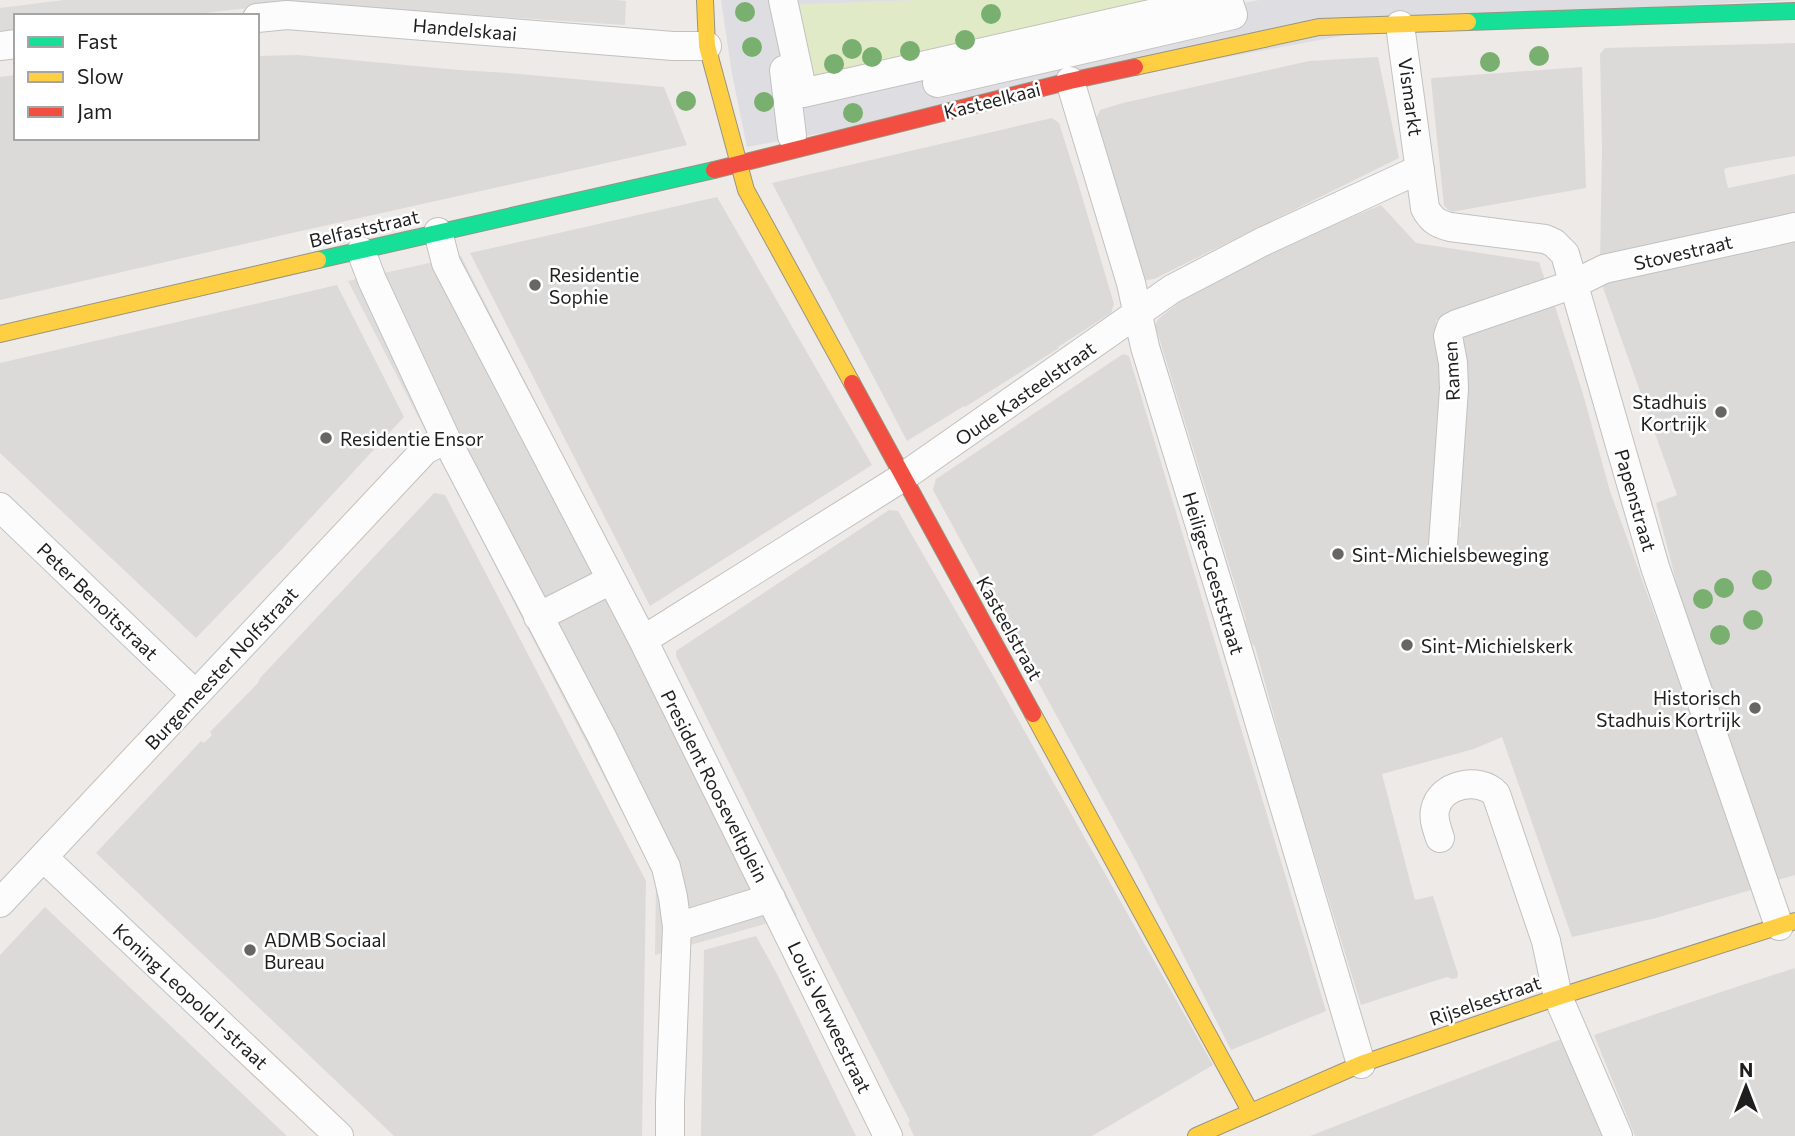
<svg xmlns="http://www.w3.org/2000/svg" width="1795" height="1136" viewBox="0 0 1795 1136" font-family="Commissioner,sans-serif">
<style>
.residential{fill:#dcdad9}
.grass{fill:#e1eac6}
.parking{fill:#dddcdb}
.plaza{fill:#dedee2}
.lines{fill:none;stroke-linecap:round;stroke-linejoin:round}
.street-casing{stroke:#c3c1c0;stroke-width:30}
.fast-casing{stroke:#989480;stroke-width:18}
.slow-casing{stroke:#989480;stroke-width:18}
.jam-casing{stroke:#989480;stroke-width:18}
.street{stroke:#fcfcfc;stroke-width:28}
.fast{stroke:#16e098;stroke-width:16}
.slow{stroke:#ffcf43;stroke-width:16}
.jam{stroke:#f24e42;stroke-width:16}
.tree{fill:#79af6f}
.poi-dot{fill:#676665;stroke:#fff;stroke-width:2.5}
.labels{text-anchor:middle;dominant-baseline:central;stroke-width:5;stroke-linejoin:round;paint-order:stroke}
.street-label{font-size:19px;fill:#1f1f1f;stroke:#fff}
.poi-label{font-size:19px;fill:#1f1f1f;stroke:#fff;text-anchor:start}
</style>
<rect width="100%" height="100%" fill="#edeae8"/>
<path class="residential" d="M1795,43V156L1726,168L1724,170L1728,188L1795,174V219L1600,262L1602,150L1600,54L1605,48Z
M298,55L459,70L508,73L664,87L687,145L283,235L0,300V77L16,75V138H257V56Z
M1378,57L1399,158L1154,279L1147,280L1143,278L1096,119L1100,110L1123,103L1309,61Z
M1582,67L1586,188L1451,212L1444,206L1431,80L1432,78Z
M1052,118L1059,123L1078,183L1114,304L1111,313L1058,347L1059,348L965,407L964,406L907,441L772,183Z
M717,197L872,465L650,606L470,253Z
M1381,205L1416,243L1539,262L1546,283L1436,320L1448,381L1436,550L1453,557L1456,547L1455,528L1461,527L1457,452L1456,334L1553,300L1583,394L1610,491L1754,889L1656,918L1572,937L1502,737L1474,749L1382,774L1415,900L1433,896L1458,974L1457,978L1452,979L1448,977L1434,981L1361,1005L1293,784L1255,647L1252,643L1245,621L1246,620L1155,325L1158,319L1190,294L1296,240Z
M1795,234V875L1775,881L1700,664L1676,581L1656,503L1677,495L1600,279Z
M337,285L404,417L282,549L196,638L0,453V363Z
M1123,354L1129,356L1326,1011L1231,1050L1136,861L933,490L936,479Z
M434,493L445,495L646,881L642,1136H394L96,853L201,741L204,743L212,735L210,732L258,683L260,678Z
M889,510L898,511L990,670L1213,1065L1092,1136H914L908,1123L910,1121L820,946L676,656V651Z
M45,907L233,1085L287,1136H0V955Z
M756,936L777,974L856,1136H701L704,950Z
M1795,968V1136H1635L1594,1035L1721,992Z
M1564,1038L1608,1136H1310L1412,1096Z"/>
<path class="grass" d="M919,0H1201L806,91L787,5Z"/>
<path class="parking" d="M64,0H616L626,1L625,25L295,3L177,16H16V33L0,35V8Z
M461,256L797,915L655,955L656,881L652,870L348,281Z"/>
<path class="plaza" d="M721,0H919L788,5L806,90L1259,0H1795L1442,17L747,147L732,74Z"/>
<g class="lines">
<g class="street-casing">
<path id="street" d="M783,0L803,93L1212,0
M257,18L287,15L673,46H707
M1400,25L1425,208C1431,220 1438,224 1450,227L1545,239L1554,243L1565,254L1655,567L1779,926
M0,46L16,44
M784,70L792,136
M1070,81L1131,283L1145,347L1228,617L1361,1064
M937,83L1233,15L1230,6
M438,232L446,263L643,640L888,1136
M361,251L372,280L446,439L602,737L666,867L673,897L677,927L670,1102V1136
M0,507L195,694
M1443,545L1454,389L1453,363L1448,336L1451,327L1457,324L1574,284L1604,269L1795,227
M538,617L611,580
M643,640L903,477L1172,289L1264,241L1420,169
M1440,838C1437,829 1433,819 1435,810C1440,784 1479,776 1496,794L1546,941L1558,997L1618,1136
M43,857L339,1136
M0,903L425,450L446,439
M677,927L771,898"/>
</g>
<g class="fast-casing">
<path id="fast" d="M1468,22L1795,11
M318,260L714,170"/>
</g>
<g class="slow-casing">
<path id="slow" d="M705,0L707,46L746,190L852,383
M1135,67L1319,27L1468,22
M0,334L318,260
M1033,714L1250,1111
M1196,1136L1361,1064L1558,997L1795,921"/>
</g>
<g class="jam-casing">
<path id="jam" d="M714,170L1070,81L1135,67
M852,383L1033,714"/>
</g>
<use href="#street" class="street"/>
<use href="#fast" class="fast"/>
<use href="#slow" class="slow"/>
<use href="#jam" class="jam"/>
</g>
<g class="tree">
<circle cx="745" cy="12" r="10"/>
<circle cx="991" cy="14" r="10"/>
<circle cx="965" cy="40" r="10"/>
<circle cx="752" cy="47" r="10"/>
<circle cx="852" cy="49" r="10"/>
<circle cx="910" cy="51" r="10"/>
<circle cx="1539" cy="56" r="10"/>
<circle cx="872" cy="57" r="10"/>
<circle cx="1490" cy="62" r="10"/>
<circle cx="834" cy="64" r="10"/>
<circle cx="686" cy="101" r="10"/>
<circle cx="764" cy="102" r="10"/>
<circle cx="853" cy="113" r="10"/>
<circle cx="1762" cy="580" r="10"/>
<circle cx="1724" cy="588" r="10"/>
<circle cx="1703" cy="599" r="10"/>
<circle cx="1753" cy="620" r="10"/>
<circle cx="1720" cy="635" r="10"/>
</g>
<g class="poi-dot">
<circle cx="535" cy="285" r="7"/>
<circle cx="1721" cy="412" r="7"/>
<circle cx="326" cy="438" r="7"/>
<circle cx="1338" cy="554" r="7"/>
<circle cx="1407" cy="645" r="7"/>
<circle cx="1755" cy="708" r="7"/>
<circle cx="250" cy="950" r="7"/>
</g>
<g class="labels">
<g class="street-label">
<text transform="translate(465 29) rotate(5)">Handelskaai</text>
<text transform="translate(1411 97) rotate(82)">Vismarkt</text>
<text transform="translate(992 100) rotate(-14)">Kasteelkaai</text>
<text transform="translate(364 228) rotate(-13)">Belfaststraat</text>
<text transform="translate(1683 252) rotate(-13)">Stovestraat</text>
<text transform="translate(1451 371) rotate(-93)">Ramen</text>
<text transform="translate(1025 393) rotate(-35)">Oude Kasteelstraat</text>
<text transform="translate(1636 500) rotate(74)">Papenstraat</text>
<text transform="translate(1214 573) rotate(73)">Heilige-Geeststraat</text>
<text transform="translate(98 601) rotate(44)">Peter Benoitstraat</text>
<text transform="translate(1010 628) rotate(61)">Kasteelstraat</text>
<text transform="translate(221 668) rotate(-47)">Burgemeester Nolfstraat</text>
<text transform="translate(715 786) rotate(63)">President Rooseveltplein</text>
<text transform="translate(191 996) rotate(43)">Koning Leopold I-straat</text>
<text transform="translate(1485 1000) rotate(-19)">Rijselsestraat</text>
<text transform="translate(830 1017) rotate(64)">Louis Verweestraat</text>
</g>
<g class="poi-label">
<text x="549" y="274">Residentie<tspan x="549" dy="22">Sophie</tspan></text>
<text x="1707" y="401" text-anchor="end">Stadhuis<tspan x="1707" dy="22">Kortrijk</tspan></text>
<text x="340" y="438">Residentie Ensor</text>
<text x="1352" y="554">Sint-Michielsbeweging</text>
<text x="1421" y="645">Sint-Michielskerk</text>
<text x="1741" y="697" text-anchor="end">Historisch<tspan x="1741" dy="22">Stadhuis Kortrijk</tspan></text>
<text x="264" y="939">ADMB Sociaal<tspan x="264" dy="22">Bureau</tspan></text>
</g>
</g>
<rect x="14" y="14" width="245" height="126" fill="#ffffff" stroke="#a5a5a5" stroke-width="2"/>
<rect x="28" y="37" width="35" height="10" fill="#16e098" stroke="#a5a5a5" stroke-width="2"/>
<text x="77" y="49" font-size="21" fill="#1f1f1f">Fast</text>
<rect x="28" y="72" width="35" height="10" fill="#ffcf43" stroke="#a5a5a5" stroke-width="2"/>
<text x="77" y="84" font-size="21" fill="#1f1f1f">Slow</text>
<rect x="28" y="107" width="35" height="10" fill="#f24e42" stroke="#a5a5a5" stroke-width="2"/>
<text x="77" y="119" font-size="21" fill="#1f1f1f">Jam</text>
<g transform="translate(1746 1087)" stroke="#ffffff" stroke-width="5" paint-order="stroke">
<path d="M0-5L12 26L0 18L-12 26Z" fill="#1f1f1f"/>
<text y="-10" font-size="19" font-weight="bold" text-anchor="middle" fill="#1f1f1f">N</text>
</g>
</svg>
